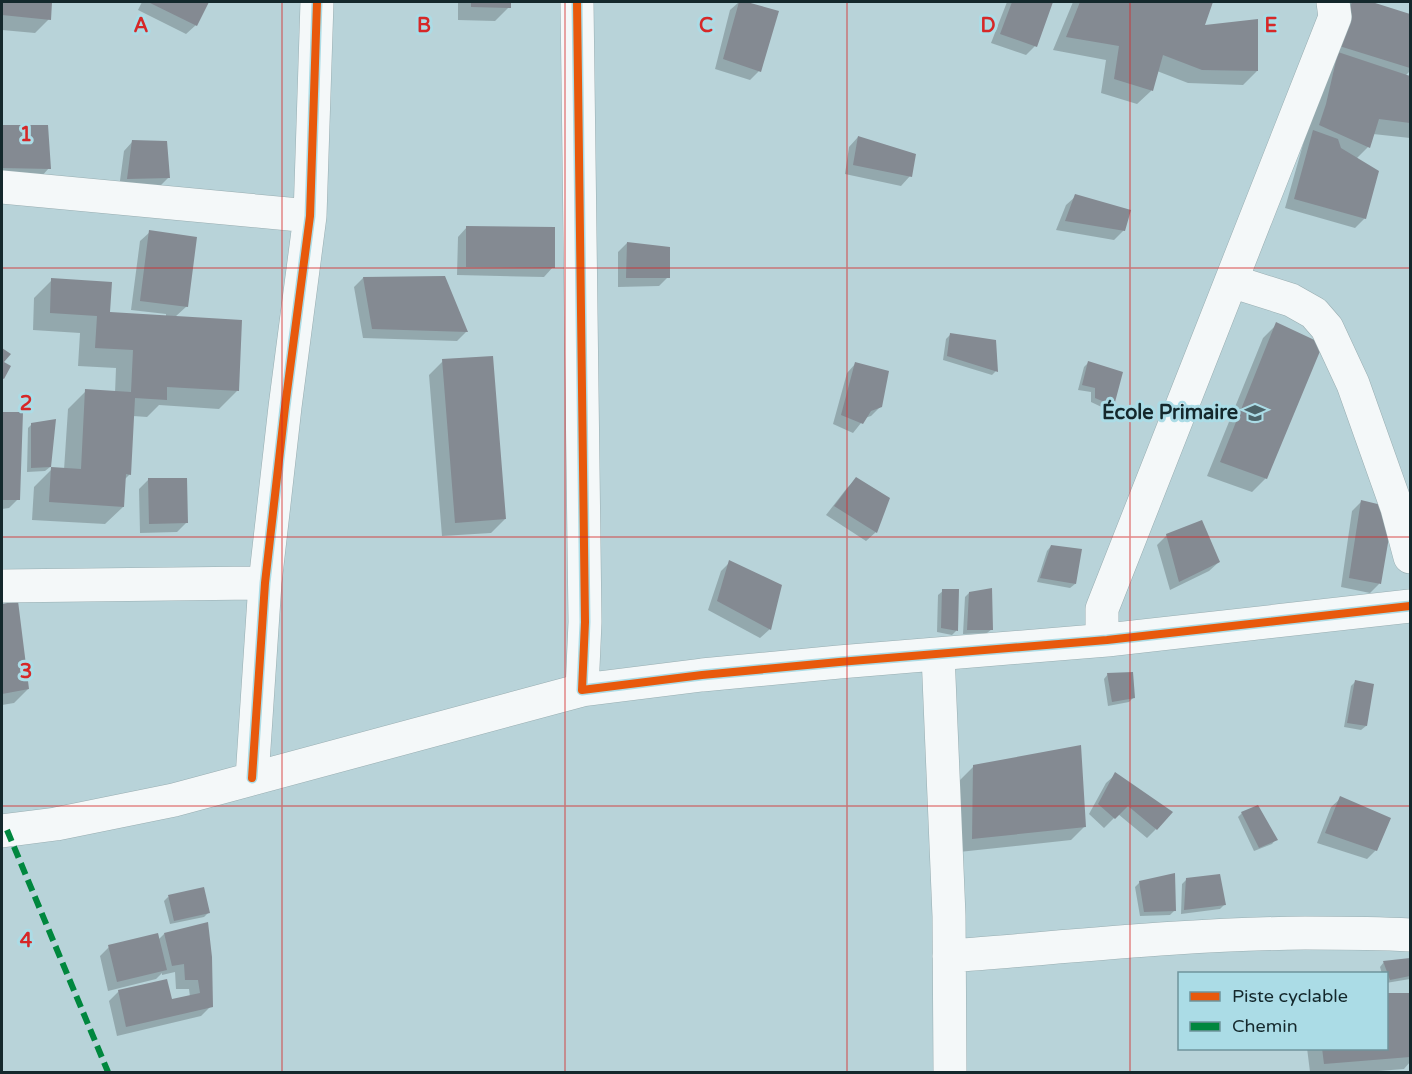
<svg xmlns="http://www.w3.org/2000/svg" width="1412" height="1074" viewBox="0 0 1412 1074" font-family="'Varela Round',sans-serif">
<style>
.shadow{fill:#0003}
.building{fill:#848a92}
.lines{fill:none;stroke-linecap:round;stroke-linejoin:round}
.minor-casing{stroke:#98adb1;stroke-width:34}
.minor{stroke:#f4f8f9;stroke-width:33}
.quiet{stroke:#00873e;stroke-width:6;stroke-dasharray:12 6;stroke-linecap:butt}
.cycleway-casing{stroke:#abdce6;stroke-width:11}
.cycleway{stroke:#e8590c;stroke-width:8}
.grid{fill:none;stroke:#d62828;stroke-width:1.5;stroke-opacity:0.55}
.labels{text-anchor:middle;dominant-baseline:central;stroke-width:6;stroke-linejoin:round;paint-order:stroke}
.poi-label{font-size:20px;font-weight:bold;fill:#14282c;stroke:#abdce6;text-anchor:end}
.grid-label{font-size:20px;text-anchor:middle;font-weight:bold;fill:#d62828;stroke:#abdce6;stroke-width:6;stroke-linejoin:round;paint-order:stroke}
</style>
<rect width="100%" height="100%" fill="#b8d3d9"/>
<path class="shadow" d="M2,2H51L49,19L35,33L2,30Z
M142,2H207L196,25L186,34L138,10Z
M458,2H510L509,7L495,21L458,20Z
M739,2L778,12L759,71L750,80L715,69L730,10Z
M1007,2H1052L1035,46L1026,55L991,43Z
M1073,2H1211L1202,27L1257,71L1243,85L1188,83L1157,71L1151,91L1137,104L1101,93L1106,60L1053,50Z
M1351,2H1367L1410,15V71L1405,76L1410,78V138L1373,134L1368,147L1356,159L1365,218L1355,228L1285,208L1304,141L1312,119L1345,7Z
M2,126L47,127L49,168L40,178L2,177Z
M858,137L910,176L901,186L845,174L849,147Z
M133,141L169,177L159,187L119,188L124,151Z
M1076,196L1124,230L1114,240L1056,230L1066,205Z
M467,227L553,267L544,277L457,275L458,237Z
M150,232L187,306L175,317L237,391L219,409L159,405L147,417L133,416L130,474L124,480L123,507L105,524L32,520L34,487L52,469L64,470L68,409L86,391L115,393L116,368L78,366L80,333L33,330L34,298L52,280L109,313L166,317V314L131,310L140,241Z
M627,243L668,277L659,286L618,287V252Z
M363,278H444L466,332L457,341L363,338L354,287Z
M1277,324L1266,478L1252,492L1207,476L1263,338Z
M950,335L996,371L992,375L943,360L946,339Z
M443,361L505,519L491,533L442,536L429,375Z
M856,363L881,406L871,416L865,418L853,433L833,424L847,373Z
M1088,363L1121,373L1113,406L1108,410L1091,402V392L1078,390L1084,367Z
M2,413H21L18,499L9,508L2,509Z
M32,424L50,467L45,471L27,472L28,428Z
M149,479L186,523L177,532L140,533L139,489Z
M856,479L876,532L866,541L826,515L847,488Z
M1361,502L1379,584L1370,593L1341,587L1352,511Z
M1167,535L1219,562L1209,571L1170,590L1157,545Z
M1051,546L1075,584L1070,588L1037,582L1047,551Z
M730,562L780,586L770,629L760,638L708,610L721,571Z
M943,591H958L956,631L952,635L937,632L938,595Z
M969,593L992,629L987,633L963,634L965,597Z
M17,603L28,689L14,703L2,705V606Z
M1108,674L1133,698L1129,702L1108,706L1104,679Z
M1355,682L1366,726L1361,730L1344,727L1351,686Z
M974,766L1085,826L1071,840L959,852L960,780Z
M1116,774L1156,829L1147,838L1118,814L1104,828L1089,814L1106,783Z
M1341,798L1376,850L1367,859L1317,843L1331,807Z
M1242,813L1276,839L1272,844L1254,851L1238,817Z
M1187,879L1224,905L1220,909L1181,914L1182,884Z
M1140,882L1174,911L1170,915L1140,916L1135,887Z
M168,897L209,912L204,917L170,924L164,901Z
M164,934L211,957V1006L201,1016L117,1036L109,1001L119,991L170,1001L190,997L189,989H176L175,972L162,975V973L156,979L108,991L100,956L109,947L158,940Z
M1410,960V979L1386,983V974H1382L1380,967L1384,962Z
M1410,994V1062L1404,1069L1366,1072H1310L1307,1048H1386V995Z"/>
<path class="building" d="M2,2H52L51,20L2,15Z
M148,2H209L197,26Z
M471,2H511V8L471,7Z
M739,2H747L779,11L761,72L723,59Z
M1012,2H1053L1037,47L1000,34Z
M1080,2H1213L1205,25L1258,19V71L1202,70L1163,55L1153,91L1114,79L1119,46L1066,37Z
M1352,2H1372L1410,14V68L1336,45Z
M1338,52L1410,76V123L1379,119L1370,148L1319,125L1326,104Z
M2,125H48L51,169L2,168Z
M1313,130L1338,139L1341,148L1379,171L1366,219L1294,199Z
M858,136L916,154L912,177L853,165Z
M132,140L167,141L170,178L127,179Z
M1075,194L1131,210L1125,231L1065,221Z
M466,226L555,227V268L466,267Z
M149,230L197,237L188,307L140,301Z
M627,242L670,247V278H626Z
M445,276L468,332L372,329L363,277Z
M51,278L112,282L110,312L242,320L239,391L167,387V400L135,398L131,475L126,474L124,507L49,502L51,467L31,468V423L56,419L51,467L81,469L85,389L131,392L133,350L95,348L97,316L50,313Z
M1276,322L1323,344L1267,479L1220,462Z
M950,333L996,340L998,372L947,356Z
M2,348L11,354L4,362L11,366L4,379L2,378Z
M493,356L506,519L455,523L442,359Z
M1088,361L1123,372L1114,406L1095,398V388L1082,385Z
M855,362L889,371L882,407L871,411L863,424L841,415Z
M2,412H23L20,500H2Z
M856,477L890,498L877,533L834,506Z
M148,478H187L188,523L149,524Z
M1361,500L1394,508L1381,584L1349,578Z
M1202,520L1220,562L1179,582L1166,534Z
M1051,545L1082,549L1076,584L1040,578Z
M729,560L782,585L771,630L717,601Z
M992,588L993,630H967L969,592Z
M942,589H959L958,631L941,628Z
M18,601L29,689L2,694V604Z
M1133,672L1135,698L1112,702L1107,673Z
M1355,680L1374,684L1367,726L1347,723Z
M1081,745L1086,827L972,839L973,765Z
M1115,772L1173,812L1157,830L1128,806L1115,819L1098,804Z
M1340,796L1391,818L1377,851L1325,833Z
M1258,805L1278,840L1259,848L1241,812Z
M1175,873L1176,911L1144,912L1139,881Z
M1220,874L1226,905L1184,910L1186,878Z
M204,887L210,913L174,921L168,895Z
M208,922L212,957L213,1007L126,1027L118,990L167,979L172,999L200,993L198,980H185L184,964L172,966L164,933Z
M158,933L167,970L117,982L108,945Z
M1410,958V976L1390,980L1383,961Z
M1386,993H1410V1057L1324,1064L1322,1048H1386Z"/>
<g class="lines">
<g class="minor-casing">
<path id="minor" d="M577,2L585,622L582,690L702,675L839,662L1107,640L1410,606
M2,187L310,216
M1231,281L1291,300L1314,313L1327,328L1353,384L1397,508L1410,557
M2,586L265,583
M1107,640L1102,627V609L1335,17L1333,2
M938,654L949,916L950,1072
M252,778L265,583L285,407L310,216L317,2
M2,831L56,824L174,800L582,690
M949,956C1068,947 1187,934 1305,933C1341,933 1375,933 1410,935"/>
</g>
<use href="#minor" class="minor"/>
<path class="quiet" d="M7,830L108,1072"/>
<g class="cycleway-casing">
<path id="cycleway" d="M577,2L585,622L582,690L702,675L839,662L1107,640L1410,606
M252,778L265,583L285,407L310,216L317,2"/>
</g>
<use href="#cycleway" class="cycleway"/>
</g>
<path class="grid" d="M282,2V1072M565,2V1072M847,2V1072M1130,2V1072M2,268H1410M2,537H1410M2,806H1410"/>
<defs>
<g id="school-bare" transform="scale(1.62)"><path d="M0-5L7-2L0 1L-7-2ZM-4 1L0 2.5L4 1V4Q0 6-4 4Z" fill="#4d6469" stroke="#abdce6" stroke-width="2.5" paint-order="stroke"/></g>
</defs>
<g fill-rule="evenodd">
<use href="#school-bare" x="1255" y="413"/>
</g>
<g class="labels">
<g class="poi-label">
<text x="1238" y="413">École Primaire</text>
</g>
</g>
<g class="grid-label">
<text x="141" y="32">A</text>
<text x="424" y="32">B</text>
<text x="706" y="32">C</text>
<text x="988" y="32">D</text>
<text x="1271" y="32">E</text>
<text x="26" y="141">1</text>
<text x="26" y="410">2</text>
<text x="26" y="678">3</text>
<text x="26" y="947">4</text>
</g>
<rect width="1412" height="1074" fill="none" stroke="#14282c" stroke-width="6"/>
<rect x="1178" y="972" width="210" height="78" fill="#abdce6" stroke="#6f949c" stroke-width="1.5"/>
<rect x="1190" y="992" width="30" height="9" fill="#e8590c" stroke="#6f949c" stroke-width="1.5"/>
<text x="1232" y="1002" font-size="18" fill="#14282c">Piste cyclable</text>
<rect x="1190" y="1022" width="30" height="9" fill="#00873e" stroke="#6f949c" stroke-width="1.5"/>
<text x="1232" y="1032" font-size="18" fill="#14282c">Chemin</text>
</svg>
